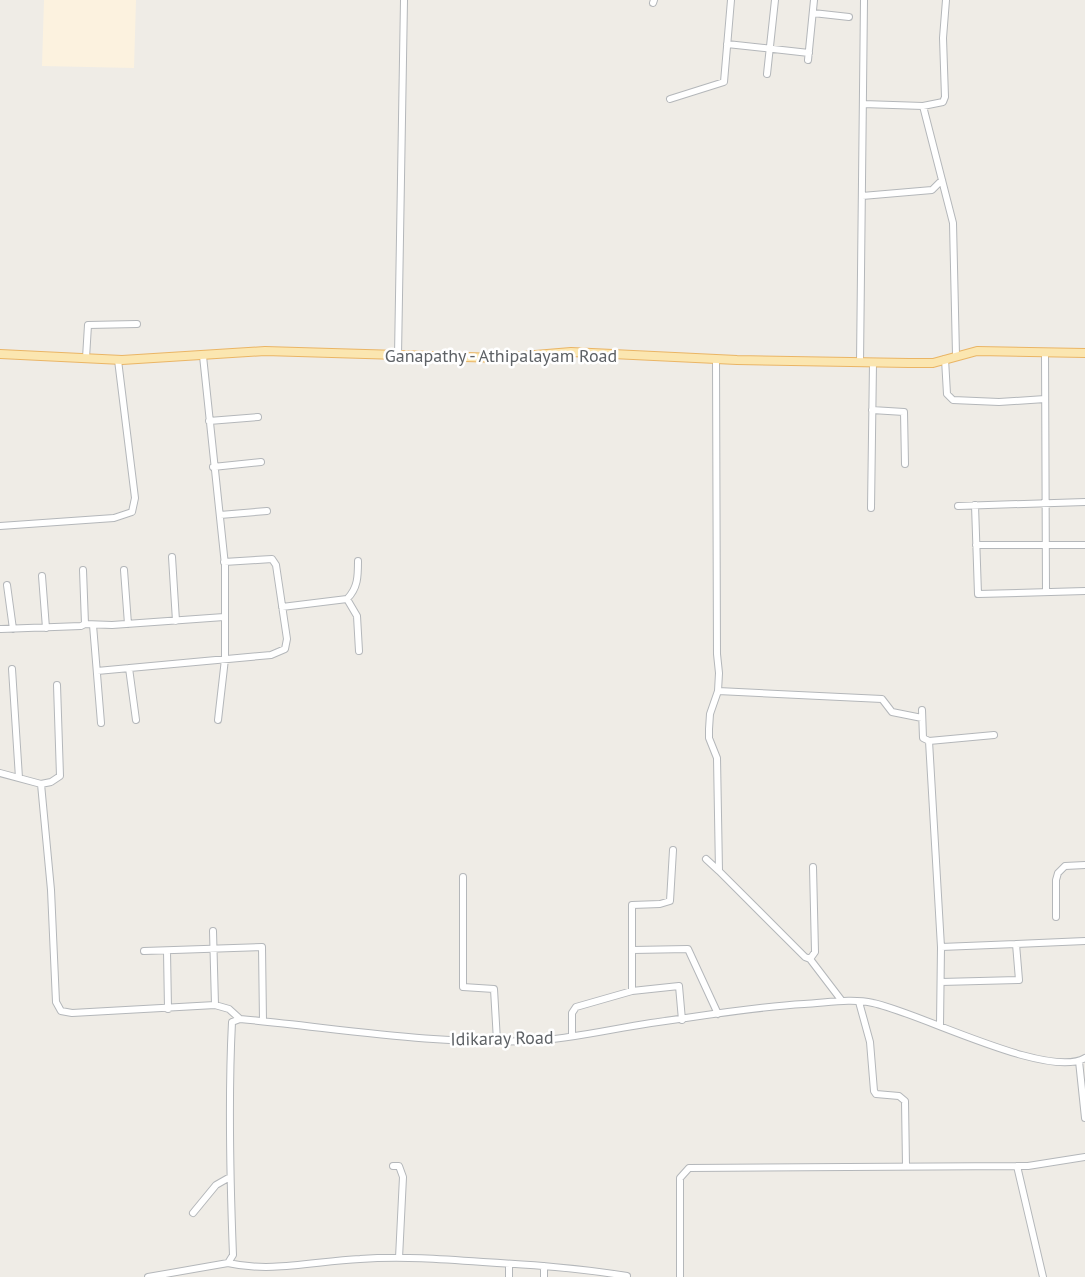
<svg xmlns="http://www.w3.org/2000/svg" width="1085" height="1277" viewBox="0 0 1085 1277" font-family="'PT Sans',sans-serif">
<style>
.commercial{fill:#fcf2df}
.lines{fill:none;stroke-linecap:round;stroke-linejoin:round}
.minor-casing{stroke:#b4b7ba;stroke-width:8}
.major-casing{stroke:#eab565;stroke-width:10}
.minor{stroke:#fff;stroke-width:6}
.major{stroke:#fbe6b0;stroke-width:8}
.labels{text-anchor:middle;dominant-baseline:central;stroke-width:5;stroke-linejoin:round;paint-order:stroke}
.street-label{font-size:18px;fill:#5e6266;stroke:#fff}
</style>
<rect width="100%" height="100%" fill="#efece6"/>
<path class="commercial" d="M44,0H136L134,68L42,66Z"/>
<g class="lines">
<g class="minor-casing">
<path id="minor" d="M653,3L654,0
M813,13L849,17
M727,44L809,53
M808,60L814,0
M767,74L775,0
M670,99L724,82L731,0
M863,104L923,106L943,102L945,97L943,38L946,0
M923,106L953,223L956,355
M862,196L932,190L942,180
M1045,352L1046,592
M203,356L225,565V659L218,720
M398,356L404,0
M86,358L88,325L137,324
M945,359L947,394L953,400L999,402L1045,399
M860,363L864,0
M872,410L904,412L905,464
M209,421L258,417
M213,467L261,462
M975,505L978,594L1085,591
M958,506L1085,502
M871,508L873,363
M220,515L267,511
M0,526L114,518L132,512L135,498L118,360
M976,545H1085
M172,557L176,621
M83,570L85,624
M124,570L128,624
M42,576L46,628
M7,585L13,629
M347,599C358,588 358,576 358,561
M282,607L347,599L357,616L359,651
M93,625L101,723
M1,629L81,626L85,624L112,625L224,617
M129,668L136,720
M12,669L19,778
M97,671L271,655L285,649L287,639L276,565L272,559L224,562
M718,691L882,699L892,712L922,718
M922,710L923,738L929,741L941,947L940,1025
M929,741L994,735
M0,773L41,784L51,890L56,1002L61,1011L72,1013L215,1005L229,1009L240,1019
M41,784L51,782L60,776L57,685
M706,859L719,871L717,758L709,738V729L710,714L718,691L719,673L717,654L716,359
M719,871L805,957L810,959L842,1001
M463,877V987L494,989L497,1041
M1056,917V880L1058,873L1065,866L1085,865
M213,931L215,1005
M1016,944L1085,941
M941,947L1016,944L1019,980L941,982
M633,950L688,949L718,1014
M144,951L262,947L263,1021
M167,951L168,1009
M810,959L815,952L813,867
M632,991V905L660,904L670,901L673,850
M859,1002L870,1042L874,1091L876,1094L899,1096L905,1101L906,1166
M572,1035V1013L576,1007L632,991L679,986L682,1020
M1079,1061L1085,1118
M393,1166H399L403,1177L399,1258
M1017,1166L1043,1277
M193,1213L216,1185L230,1177
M228,1263C271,1273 316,1261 360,1259C401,1256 442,1259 483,1262C532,1265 579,1268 627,1276
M544,1266V1277
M148,1277L228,1263L233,1255C230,1178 228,1100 232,1022L240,1019C337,1028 433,1045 531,1041C571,1039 611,1029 651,1023C702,1016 753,1007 804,1004C826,1003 851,998 873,1003C918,1012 1048,1080 1085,1058
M509,1277V1264
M680,1277V1178L689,1168L1028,1166L1085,1157"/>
</g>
<g class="major-casing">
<path id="major" d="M0,354L122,360L265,351L499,358L571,352L737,360L909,363H933L977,351L1085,353"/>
</g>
<use href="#minor" class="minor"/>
<use href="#major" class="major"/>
</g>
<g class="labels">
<g class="street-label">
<text x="501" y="355">Ganapathy - Athipalayam Road</text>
<text transform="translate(502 1038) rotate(-1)">Idikaray Road</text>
</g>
</g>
</svg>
